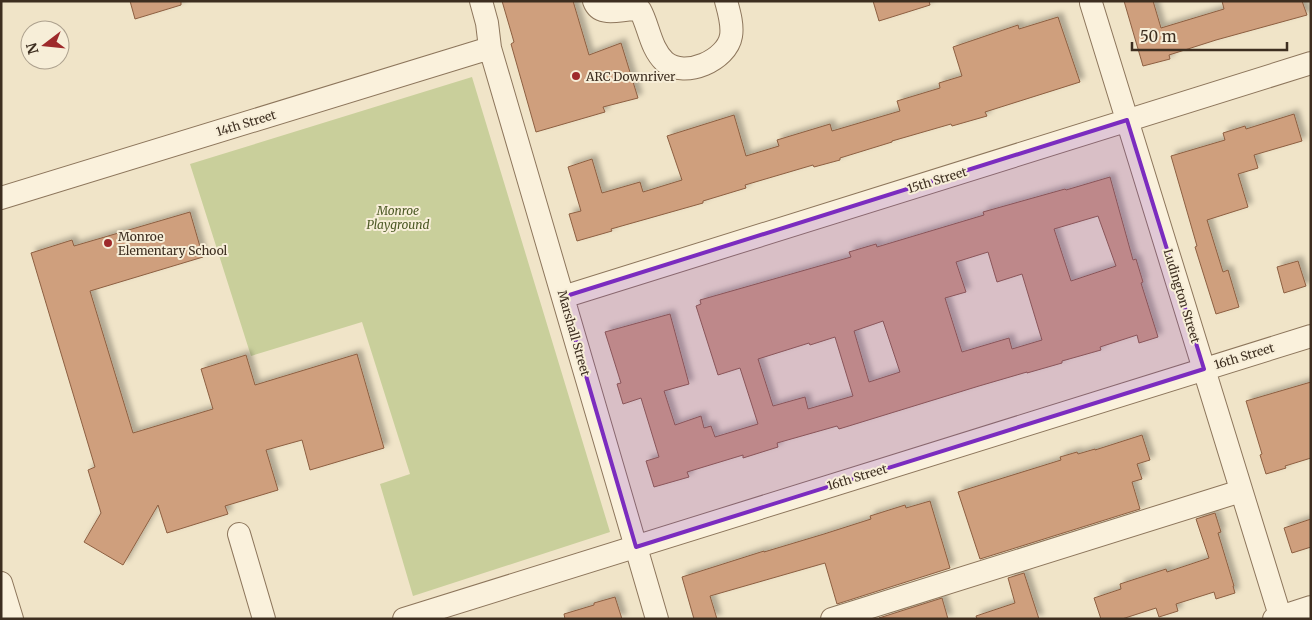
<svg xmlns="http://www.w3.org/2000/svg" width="1312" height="620" viewBox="0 0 1312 620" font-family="Merriweather,serif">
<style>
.green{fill:#c9cf9b}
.building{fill:#cf9f7d;stroke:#8d5f41;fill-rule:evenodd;filter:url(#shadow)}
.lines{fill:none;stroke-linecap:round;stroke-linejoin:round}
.minor-casing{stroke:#8d765c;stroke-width:24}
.minor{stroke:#faf1dc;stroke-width:22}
.marked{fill:#7b2cbf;fill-opacity:0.2;stroke:#7b2cbf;stroke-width:4;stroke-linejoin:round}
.poi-dot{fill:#9e2a2b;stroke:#f7eed8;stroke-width:2}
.labels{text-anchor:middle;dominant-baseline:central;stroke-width:4;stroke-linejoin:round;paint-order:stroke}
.poi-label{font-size:12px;fill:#3d2e20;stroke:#f7eed8;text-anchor:start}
.street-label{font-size:12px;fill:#3d2e20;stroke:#f7eed8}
.park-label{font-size:12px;font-style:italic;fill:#4d5a26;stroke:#f7eed8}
</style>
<defs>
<filter id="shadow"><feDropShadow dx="4.5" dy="-4.5" stdDeviation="2.5" flood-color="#0004"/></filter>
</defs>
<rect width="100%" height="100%" fill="#f0e4c8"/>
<path class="green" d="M472,77L610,532L413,596L380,484L410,474L362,322L251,356L190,164Z"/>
<path class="building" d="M130,1H181V5L135,19Z
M502,1H573L589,55L621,43L638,98L603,107L605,112L536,132L511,44L514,42Z
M873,1H929L930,5L879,21Z
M1124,1H1153L1161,28L1224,9L1222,1H1302L1307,15L1216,40L1169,55L1170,59L1143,66Z
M1058,17L1080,82L985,112L987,116L952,126L951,124L892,141V142L840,158V160L814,167L813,165L745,185L746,188L703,201V203L611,229L612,231L577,241L569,214L581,211L568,167L592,159L602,193L640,182L643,192L682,180L667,136L734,115L746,156L779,146L777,140L830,124L832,131L900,111L897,101L940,88L939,83L962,76L953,47L1018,25L1019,29Z
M1294,114L1302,141L1254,155L1258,168L1238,174L1248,207L1207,220L1223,272L1228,270L1239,307L1216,314L1195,247L1197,246L1171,156L1225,140L1223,133L1245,126L1246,129Z
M1110,177L1133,260L1136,259L1143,282L1141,283L1158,337L1139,343L1137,335L1100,347L1101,350L1062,361V363L1027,373V372L979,386L839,429L837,426L777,443L778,447L743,458V455L687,472L689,477L654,487L646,461L659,457L641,398L623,404L617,384L621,383L605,332L670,314L689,384L664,391L675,425L701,416L704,428L711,426L715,437L758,424L740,368L718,375L696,306L701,304L700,300L851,257L849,252L876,244L877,247L984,215L983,212L1065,189L1066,190ZM1098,216L1116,266L1071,281L1054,229ZM988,252L997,282L1022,274L1042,340L1012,349L1009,338L962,352L945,298L966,292L956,262ZM883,321L900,372L869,382L854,331ZM835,337L853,396L808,409L805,397L773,406L758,359L809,343L810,345Z
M190,212L203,257L90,291L133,433L213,409L201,369L246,355L255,385L357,354L384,448L310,470L302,440L266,450L278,490L225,506L228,514L167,533L158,505L123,565L84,542L101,513L88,470L95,467L31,253L72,240L74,246Z
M1298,261L1306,286L1284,293L1277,267Z
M1311,382V458L1285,466L1286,468L1266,474L1260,455L1262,454L1246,401Z
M1142,435L1150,460L1137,464L1142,479L1132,482L1140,509L980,559L958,492L1061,460L1060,457L1077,452L1078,454L1095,449V450Z
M930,501L950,568L837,604L825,563L710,596L717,619H694L682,577L764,551V552L824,534L871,519L870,516L905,505L906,508Z
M1215,513L1221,532L1218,533L1234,586H1233L1235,593L1216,599L1214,592L1176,604L1178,611L1159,617L1156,608L1122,619H1101L1094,598L1121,589L1120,584L1166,569L1167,572L1209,558L1196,519Z
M1311,519V547L1292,553L1284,528Z
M1024,573L1039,619H977L976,616L1015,603L1008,578Z
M615,597L622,619H565L564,614L594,605V603Z
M942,598L948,619L879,618Z"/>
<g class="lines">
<g class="minor-casing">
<path id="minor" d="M481,1L487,23L490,48L657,619
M594,1C601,20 626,6 640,10C649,26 650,48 665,62C685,79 727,60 731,36C733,25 729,12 726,1
M1091,3L1281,619
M1,198L490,48
M563,297L1311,63
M239,534L264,619
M1,583L12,619
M404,619L1311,336
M832,619L1241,491
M1274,619L1311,607"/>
</g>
<use href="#minor" class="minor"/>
</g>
<path class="marked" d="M1127,120L1204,369L636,547L563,297Z"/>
<g class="poi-dot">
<circle cx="576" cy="76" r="5"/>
<circle cx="108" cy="243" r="5"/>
</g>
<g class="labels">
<g class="poi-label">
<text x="586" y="76">ARC Downriver</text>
<text x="118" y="236">Monroe<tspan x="118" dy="14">Elementary School</tspan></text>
</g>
<g class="street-label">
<text transform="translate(246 123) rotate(-17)">14th Street</text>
<text transform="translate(937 180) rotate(-17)">15th Street</text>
<text transform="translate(1182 296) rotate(73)">Ludington Street</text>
<text transform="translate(574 333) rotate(74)">Marshall Street</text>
<text transform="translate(1244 356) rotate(-17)">16th Street</text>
<text transform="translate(857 477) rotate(-17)">16th Street</text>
</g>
<g class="park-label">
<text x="398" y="210">Monroe<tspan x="398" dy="14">Playground</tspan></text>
</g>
</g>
<rect width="1312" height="620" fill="none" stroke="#3d2e20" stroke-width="5"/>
<g transform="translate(45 45) rotate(254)"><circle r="24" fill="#f7eed8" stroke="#ada18e"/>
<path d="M0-4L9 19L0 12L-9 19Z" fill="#9e2a2b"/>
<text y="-8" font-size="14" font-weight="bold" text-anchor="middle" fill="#3d2e20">N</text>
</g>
<path d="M1132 42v8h155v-8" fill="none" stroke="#3d2e20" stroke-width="2.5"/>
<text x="1140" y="42" font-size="15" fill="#3d2e20" stroke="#f7eed8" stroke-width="4" paint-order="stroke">50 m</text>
</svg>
